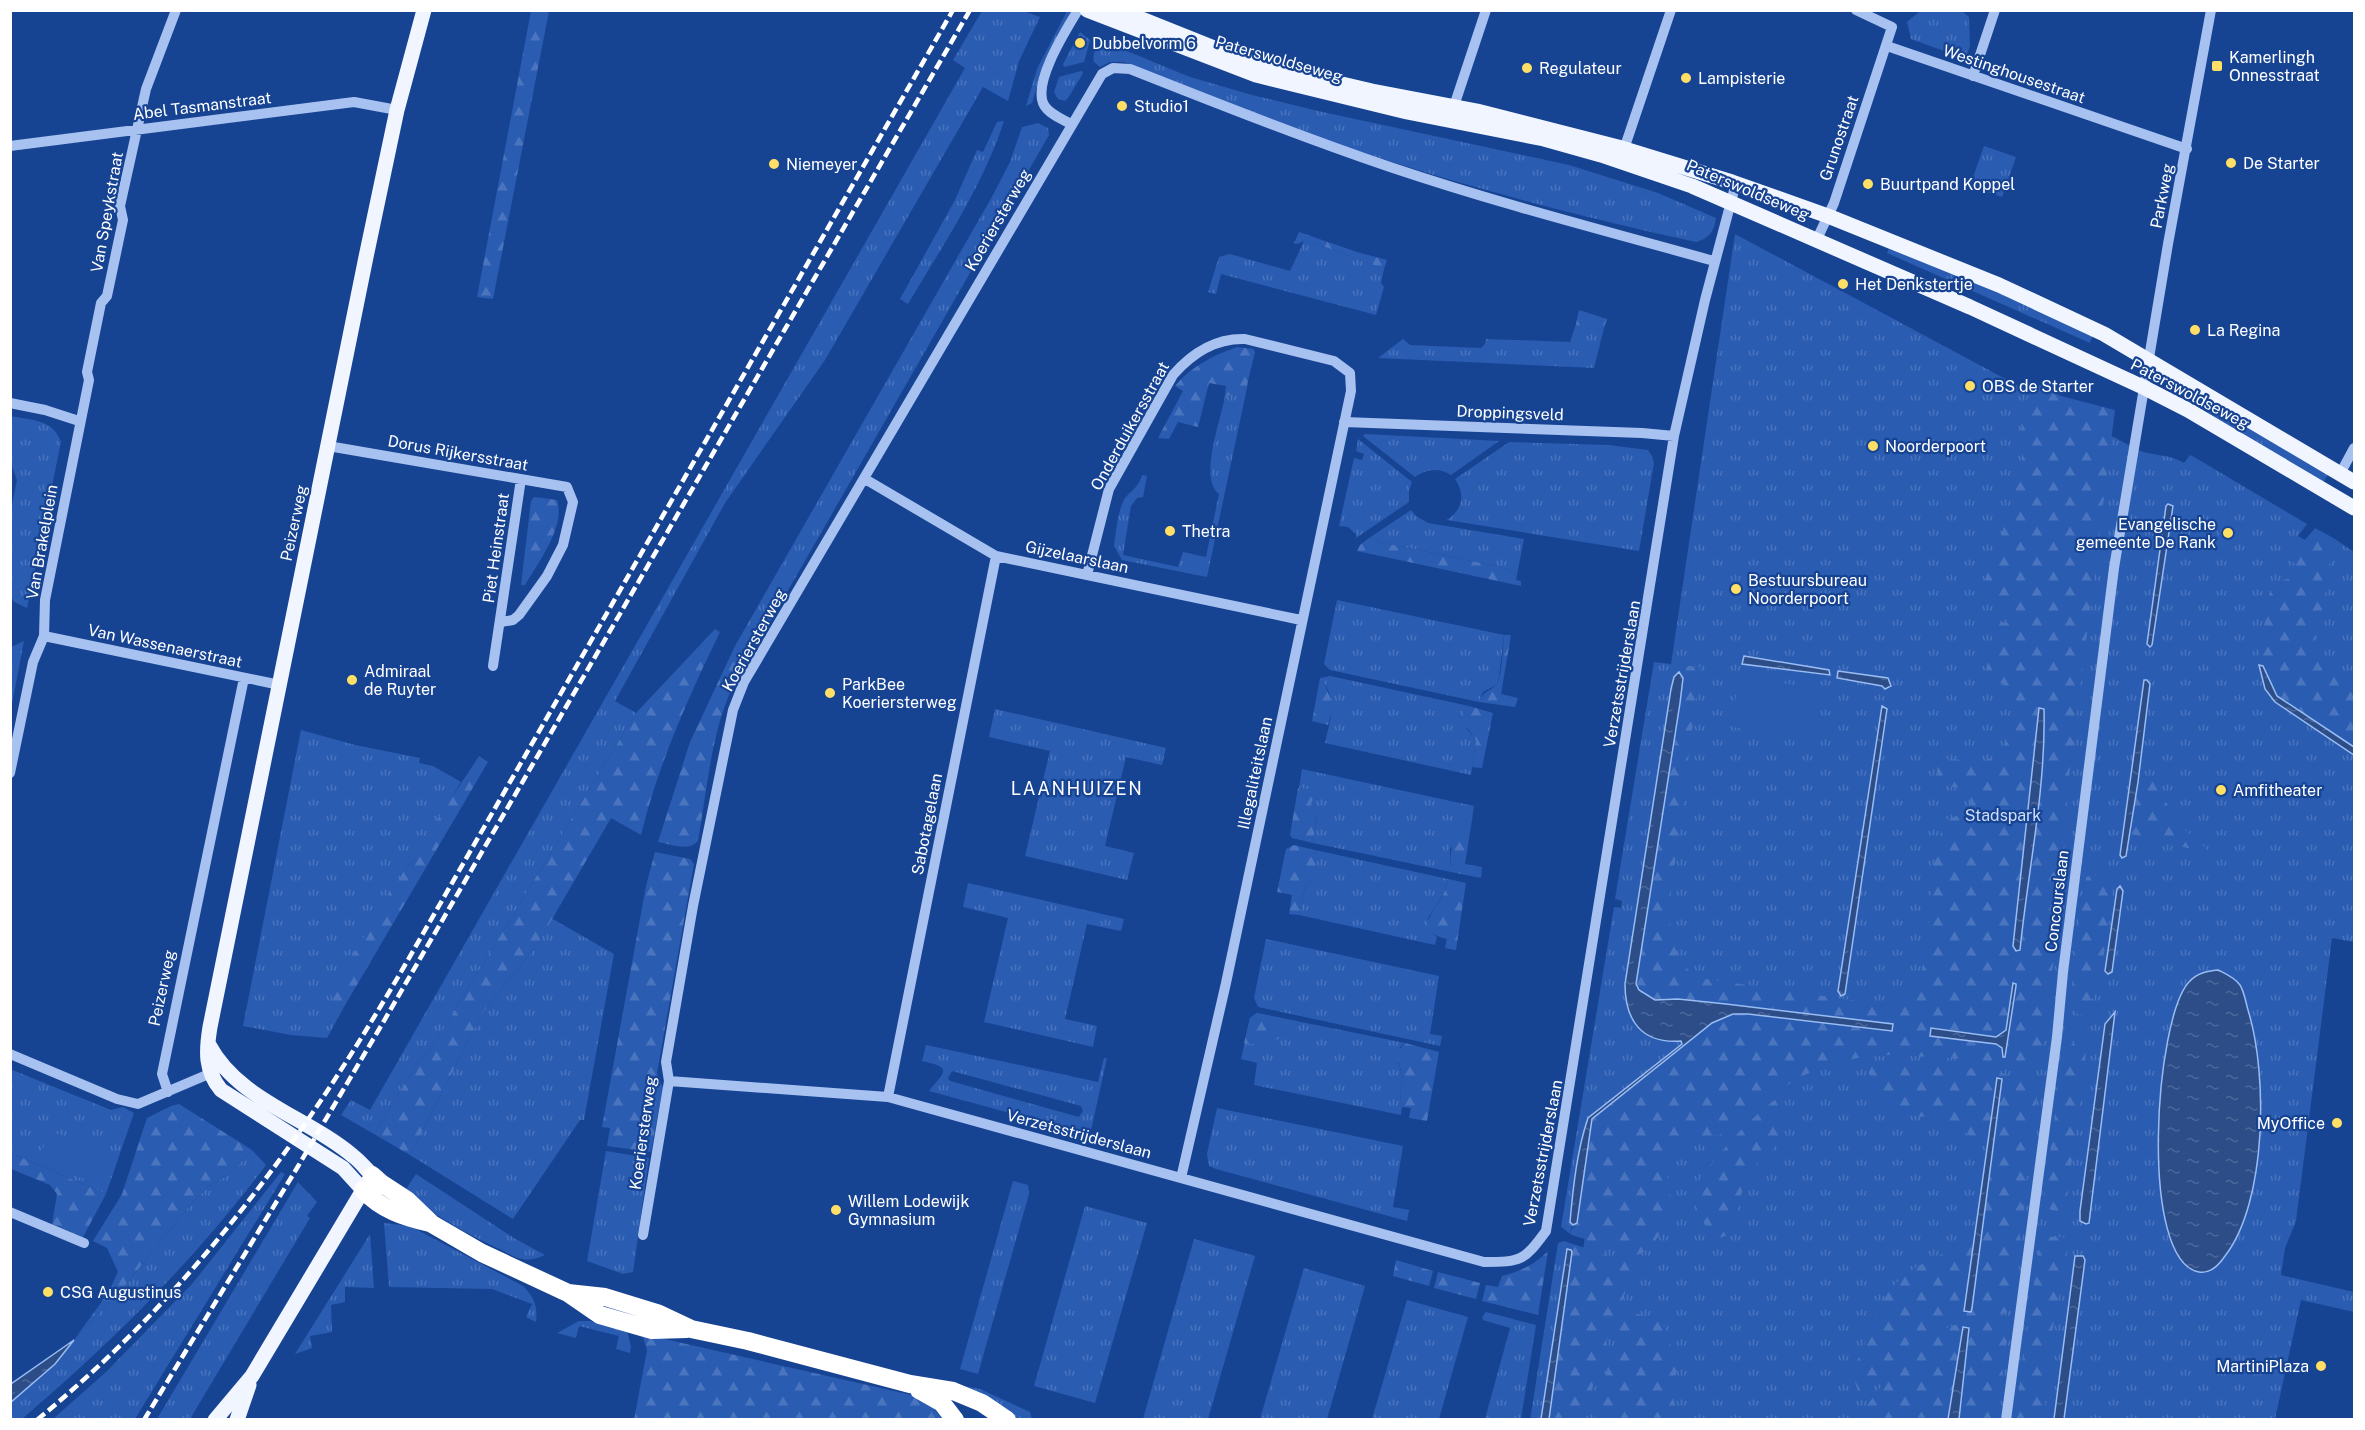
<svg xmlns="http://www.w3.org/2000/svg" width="2365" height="1430" viewBox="0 0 2365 1430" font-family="'Public Sans',sans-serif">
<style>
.grass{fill:url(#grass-tufts);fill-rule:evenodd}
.forest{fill:url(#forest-firs)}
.pitch{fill:#2a5cb2}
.water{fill:url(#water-ripples);stroke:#99bcf3;stroke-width:1.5}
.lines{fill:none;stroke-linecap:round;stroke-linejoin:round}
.minor{stroke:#a7c2f0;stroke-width:10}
.major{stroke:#f0f5ff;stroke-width:15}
.highway{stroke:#fff;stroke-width:18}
.rail{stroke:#fff;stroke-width:4.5;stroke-dasharray:10 4.5;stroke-linecap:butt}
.poi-dot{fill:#ffdf66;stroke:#174393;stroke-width:2}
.labels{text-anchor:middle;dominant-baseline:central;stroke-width:4.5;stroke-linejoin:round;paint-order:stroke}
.poi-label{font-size:16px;fill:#fff;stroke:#174393;text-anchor:start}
.street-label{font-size:16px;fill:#fff;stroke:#174393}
.park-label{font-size:16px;fill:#cedffb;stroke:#174393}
.neighbourhood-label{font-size:18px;letter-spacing:1.5px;fill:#fff;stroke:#174393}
</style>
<defs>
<pattern id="grass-tufts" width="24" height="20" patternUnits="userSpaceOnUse" patternTransform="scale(1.5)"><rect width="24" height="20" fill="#2a5cb2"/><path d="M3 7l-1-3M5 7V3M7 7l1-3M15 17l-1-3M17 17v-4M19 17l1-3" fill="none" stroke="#4a74be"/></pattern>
<pattern id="forest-firs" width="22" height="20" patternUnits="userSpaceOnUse" patternTransform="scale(1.5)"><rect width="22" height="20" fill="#2a5cb2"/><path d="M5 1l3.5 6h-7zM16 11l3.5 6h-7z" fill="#4a74be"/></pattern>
<pattern id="water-ripples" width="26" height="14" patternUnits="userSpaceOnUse" patternTransform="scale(1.5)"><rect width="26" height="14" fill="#2d4d88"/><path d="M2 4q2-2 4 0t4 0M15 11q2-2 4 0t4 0" fill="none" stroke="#4c689a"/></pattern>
</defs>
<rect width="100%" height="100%" fill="#174393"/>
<path class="grass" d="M982,11H1023L1040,17L1019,61L1008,101L983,87L825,360L725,503L615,701L636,713L436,1041L416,1066L374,1134L341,1115L351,1100L370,1110L965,68L953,60Z
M1067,11H1071L1045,60L1032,103L1026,106L1037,69Z
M1920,11H1962L1969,17L1970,46L1967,54L1958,56L1911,39L1907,22Z
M1080,32L1090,40L1084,62L1064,67L1063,64Z
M1105,42L1190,77L1252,95L1318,111L1569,165L1658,193L1716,218C1714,231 1710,238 1696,242C1535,207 1375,162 1221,102C1188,89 1157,74 1124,62H1110L1100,67L1094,62C1092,54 1096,44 1105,42Z
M1081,71L1083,72L1082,75L1068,98L1065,101L1058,99L1054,92L1059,77Z
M1004,121C983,186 943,245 908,304L900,299L955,200L977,150L983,152L997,122Z
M1038,123L1048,128L1049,135L751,655L735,646L993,195L1010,162L1022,127Z
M1984,146L2016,157L2002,197L1970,186Z
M1735,234L2138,450C2156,457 2167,453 2184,463L2190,455L2194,457L2307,524L2298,536L2331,554L2335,539L2354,552V942L2332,938L2296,1221L2285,1248L2281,1275L2354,1292V1312L2301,1300L2275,1419L1558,1420L1604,1107L1588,1118L1570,1222L1573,1225L1569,1233L1561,1227L1614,907L1621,908L1622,901L1615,899L1654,662L1671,664Z
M1304,241L1328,248L1384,269L1381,283L1384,287L1376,315L1221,274L1216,294L1208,292L1219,257L1230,254L1290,271Z
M1890,246L1969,279L2092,336L2090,343L1887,253Z
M1576,324C1584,331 1594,331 1604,328L1594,368L1378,358L1403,339L1410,345L1481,348L1485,344L1486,339L1570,342Z
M1248,383L1207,577L1122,560L1114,546C1116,532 1117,515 1123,502C1127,492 1138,490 1142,475L1147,476L1143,497L1137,498L1131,506L1123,555L1178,567L1183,552L1206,557L1219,494C1199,480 1220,421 1224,401L1226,397Z
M2194,391L2330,472L2323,482L2192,403Z
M10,416C31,420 53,419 61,442L27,608L14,602L11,596V509L17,480L11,464Z
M1365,434L1499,441L1451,475C1439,467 1426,469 1415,477L1363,436Z
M1358,439L1412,482L1409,490V502L1356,538V534L1348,527L1339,526L1354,458L1362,460L1364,454L1356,451Z
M1509,442L1608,445L1648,450L1652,456L1654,463L1639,551L1447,520C1462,510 1466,495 1455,479Z
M1411,510L1416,516L1428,523L1524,539L1517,575L1501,567L1384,543L1369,538Z
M1337,600L1504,635L1499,677L1496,685L1483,692L1479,702L1330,670L1324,664Z
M24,641L11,709V647Z
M1330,676L1469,706L1464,711L1467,729L1476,740L1471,775L1325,743C1330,718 1339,700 1320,678Z
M995,709L1166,748L1162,765L1126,757L1105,846L1134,853L1127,880L1025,856L1050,751L989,737Z
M301,730L355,745L420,758L419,763L433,766L461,782L415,859L405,869L339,1006L344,1007L327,1038L291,1035L243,1026Z
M1302,769L1474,806L1472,820H1466L1450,849L1451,872L1313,843L1317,816L1310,804V790L1299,788Z
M1315,850L1448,879L1444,893L1428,918L1431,932L1437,937L1435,945L1299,915L1305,887C1322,875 1316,868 1315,850Z
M968,883L1124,919L1121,931L1087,924L1065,1019L1097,1026L1093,1047L984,1022L1008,918L963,907Z
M551,918L614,954L584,1120H580L513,1219L410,1155L483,1012L537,945Z
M1266,939L1439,976L1430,1034L1442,1036L1440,1046L1258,1007L1254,998Z
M1257,1013L1405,1043L1400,1047L1398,1061L1403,1078L1400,1094L1402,1107L1401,1115L1254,1085L1257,1063L1241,1059L1250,1018Z
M926,1045L1098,1082L1104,1058H1107L1090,1135L929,1091C942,1073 956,1068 922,1061ZM952,1071L1081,1106L1083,1111L1079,1117L950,1081L948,1078Z
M10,1069L111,1110L123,1107L134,1113L106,1194L11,1153Z
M1217,1108L1403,1146L1393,1207L1409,1210L1407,1221L1216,1169L1209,1166L1207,1154Z
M252,1150L266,1165C194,1261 113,1341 22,1419L11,1420V1402L55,1364L74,1340L123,1288L190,1205L209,1186L228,1175Z
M606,1151L649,1158L633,1272L623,1274L587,1261Z
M281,1172L285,1174L135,1419H53L106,1372L192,1284Z
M416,1174L514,1238L545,1255C538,1258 530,1261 522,1259C514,1258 505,1251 497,1248C464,1232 432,1215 405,1191Z
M1013,1181L1028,1185L1029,1194L978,1374L960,1369Z
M298,1182L317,1202L307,1216L310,1218L190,1419H157Z
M1085,1206L1147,1223L1095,1403L1034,1386Z
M384,1223L410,1226L523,1286C534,1297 538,1306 536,1322L526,1317L532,1304L492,1289L389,1287Z
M370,1234L374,1288L345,1287V1302L331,1305L332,1332L310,1336L312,1348L295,1354Z
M1194,1239L1255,1256L1208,1419H1143Z
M1564,1241L1570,1243L1569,1249L1566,1251L1565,1257L1541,1419L1530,1420L1558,1243Z
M1304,1268L1365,1286L1327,1419H1260Z
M1407,1300L1468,1317L1439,1419H1372Z
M1486,1312L1536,1325L1521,1419H1485L1510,1328L1483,1320L1482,1317Z
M579,1321H590L627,1330L631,1347L630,1353L616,1349L619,1336L579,1326L576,1338L557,1333Z
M964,1386L980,1389L1030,1412L1032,1419H1018L1010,1413L963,1389Z"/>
<path class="forest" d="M531,11H549L493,299L477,297Z
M1299,232L1357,252L1387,260L1384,269L1328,248L1304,241L1297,244L1294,243Z
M1579,310L1607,319L1604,328C1594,331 1584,332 1576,324Z
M1237,347L1253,349L1255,352L1247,385L1226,397L1224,401L1226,386L1209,383L1198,427L1178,422L1169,439L1158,438L1183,391L1175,386C1190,367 1214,355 1237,347Z
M2040,385L2061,396L2115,410L2069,777L2057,935L2040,1066L2014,1069L1981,1060L1932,1057L1889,1055L1857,1058L1825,1066L1800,1077L1754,1107L1729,1133L1680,1141C1664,1162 1665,1184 1674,1207C1665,1223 1655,1251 1636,1255L1572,1235L1569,1233L1575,1225L1592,1119L1712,1023L1733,1014H1748L1892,1030V1023L1726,1004L1678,999L1655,1000L1639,990L1636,984L1680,703L1681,673L1677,665L1700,667L1668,917L1679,959L1690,972L1699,978L1865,1002H1904C1942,970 1919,862 1948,819L1965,814L1970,809L1971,790L1948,786L1939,782C1936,773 1936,765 1943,759L1981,761L1993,758L2009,739L2013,723L2012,707L2003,683L1986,673L1995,621L2007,623L2011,603L1996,600L1999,586L1984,583L2008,516L2022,466L2021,410L2027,399Z
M534,497L557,500C566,526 538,563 525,585H521L531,501Z
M2315,528L2335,539L2319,627L2308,653C2324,665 2335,674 2354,674V747L2277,696L2263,666L2258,664L2271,584L2294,577L2302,569L2289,559Z
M1369,538L1384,543L1501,567L1517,575L1516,580L1521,581V586L1357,551L1360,545Z
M715,629L720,632C688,698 658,765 641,835L611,818L537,945L483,1012L410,1155L374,1134L416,1066L436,1041L636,713Z
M1504,635H1511L1501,694L1518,698L1515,707L1479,702C1485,689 1488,693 1496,685C1502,678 1503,645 1504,635Z
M735,646L751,655C745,666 737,676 732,688C711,734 707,790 698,841C688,852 670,844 658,842L690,742Z
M1320,678C1327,686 1328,696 1334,703L1328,725L1312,721Z
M1469,706L1493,713L1482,768L1472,767L1476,740L1462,721L1464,711Z
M479,756L488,762L344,1007C331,1005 329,996 334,986L405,869L415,859L428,834Z
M2155,778L2175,821L2212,854L2131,834L2138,782Z
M1298,788L1310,790L1314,796L1311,804L1317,815L1313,843L1292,838L1290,835Z
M1466,820H1472L1465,864L1482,867L1481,878L1451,872C1450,855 1451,831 1466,820Z
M1294,845L1315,850L1318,869L1317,877L1305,887L1299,915L1289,914L1292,895L1277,892L1286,849Z
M655,852L690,859L694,864L657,1073L663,1088L651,1152L607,1146L610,1128L602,1127L646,886Z
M2095,875H2110L2113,887C2108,919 2104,997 2080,1016L2075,1012L2070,1002L2086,877Z
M1448,879L1466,883L1456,950L1445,948L1447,939C1411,931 1435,911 1444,893C1446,888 1447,883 1448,879Z
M1257,1013L1281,1018L1283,1022L1280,1038L1276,1040L1262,1036L1258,1045L1244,1043L1250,1018Z
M2084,1031L2088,1037L2065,1213C2053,1212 2049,1211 2044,1200L2063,1054Z
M1405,1043L1439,1052L1427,1121L1409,1118L1411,1108L1402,1107L1400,1094L1403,1078L1396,1053Z
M1899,1063L1979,1069L2039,1081L2010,1311C2000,1317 1973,1316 1960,1318C1916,1325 1885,1368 1863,1402C1847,1368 1855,1370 1867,1338C1874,1321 1880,1302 1892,1288C1912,1264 1946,1252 1976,1242L1988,1144L1950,1126L1925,1117L1910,1115L1884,1105L1875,1091L1866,1065Z
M1777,1098L1782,1118L1783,1136L1774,1148L1760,1160L1745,1180L1731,1234L1719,1238L1707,1230L1691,1192C1716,1156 1742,1125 1777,1098Z
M179,1104L252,1150L228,1175L209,1186L190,1205L123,1288L74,1340L108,1293L118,1272L107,1248L93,1241L122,1194L147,1118L171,1106Z
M11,1153L106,1194L83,1237L52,1224L57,1194L50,1185L11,1169Z
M2043,1236L2070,1238L2050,1343L2044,1419H2015L2040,1239Z
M1570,1243L1632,1264L1636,1269C1613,1317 1596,1366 1585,1419L1549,1420L1572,1253L1569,1249Z
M1548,1251L1538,1315L1482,1301L1486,1285L1498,1287L1502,1276C1521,1271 1534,1265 1548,1251Z
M1396,1260L1433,1271L1429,1286L1393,1276Z
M1438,1272L1480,1283L1476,1299L1434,1288Z
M1625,1312L1661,1318L1678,1367L1671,1391L1679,1419H1595L1606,1373Z
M1979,1320L2003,1321L2009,1323L1996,1419H1869L1867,1406C1896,1365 1926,1324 1979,1320Z
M642,1334L916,1396L931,1405L943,1420H634L647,1350Z"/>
<path class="pitch" d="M1738,677L1823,689L1816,736L1732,727Z
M49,1131L112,1153L102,1185L38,1163Z"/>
<path class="water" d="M2168,504L2173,506L2152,645L2150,647L2147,644L2166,506Z
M1744,656L1829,670L1830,675L1742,664Z
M2259,665L2263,666L2277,696L2354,747V755L2275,702L2265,689Z
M1838,671L1888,678L1891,686L1885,689L1882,686L1837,678Z
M1679,672L1683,678L1680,703L1636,984L1639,990L1655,1000L1678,999L1726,1004L1893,1024L1892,1031L1748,1014H1733L1712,1023L1592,1119L1577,1223L1573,1225L1570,1222C1573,1188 1577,1150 1588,1118L1682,1044L1681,1041C1641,1044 1625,1020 1625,984L1671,689L1674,677Z
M2144,680H2147L2150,684L2138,782L2126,856L2122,858L2120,855L2123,833Z
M1882,706L1887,709L1845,994L1841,996L1838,991Z
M2039,708L2044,709C2046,789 2028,870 2020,950L2016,951L2013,946Z
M2120,886L2123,891L2112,972L2108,974L2105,971L2117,889Z
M2218,970C2226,974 2234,977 2240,985C2244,991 2246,1003 2248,1010C2268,1074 2267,1202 2225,1256C2219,1265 2211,1274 2199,1272C2138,1261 2155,1018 2189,982C2197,973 2207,971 2218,970Z
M2013,983L2016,984V986L2005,1057H2003L2002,1048L1996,1044L1930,1036L1931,1028L1996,1037L2006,1030Z
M2115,1012L2089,1223L2086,1224L2080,1221V1211L2105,1024Z
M1997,1078L2002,1079L1972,1308L1971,1312L1964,1311Z
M1567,1249L1571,1250L1572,1252L1549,1419H1541Z
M2075,1256H2083L2085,1260L2064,1419H2054Z
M1963,1327L1969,1328L1959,1419H1948Z
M74,1340L55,1364L11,1402V1384Z"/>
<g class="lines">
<path class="minor" d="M1887,46L2187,149
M1973,76L1995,10
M1452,112L1486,10
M1071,124C1062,119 1049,114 1044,105C1032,83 1066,30 1078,10
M10,146L354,102L397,110
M1622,155L1671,10
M1817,239L1834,203L1892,27L1856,10
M10,403L45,410L79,421
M1344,422L1642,433L1674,436
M328,446L567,487L573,502L563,545L547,576L519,615L513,620L501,622
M2340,474L2354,448
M865,479L996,556L1301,620
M1087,575L1109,489L1173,375C1192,353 1215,338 1245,339L1334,361L1350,373L1351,391L1226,983L1181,1178
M44,636L280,685
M493,666L521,479
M10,773L33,662L44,636L45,600L89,380L87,372L101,303L107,296L123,220L120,206L146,89L176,10
M10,1054L117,1099L138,1104L216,1071
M669,1081L888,1097L1484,1262C1521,1262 1524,1261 1546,1231L1674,436L1705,300L1736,183
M168,1092L162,1074L244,678
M888,1097L996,556
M10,1212L84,1243
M643,1235L669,1081L666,1062L693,906L733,710L744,682L1102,74L1113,68L1130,69C1216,103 1302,137 1390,167C1497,203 1606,231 1714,261
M2006,1420L2057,1037L2063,972L2114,568L2168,244L2211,10"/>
<path class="major" d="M1087,10L1256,75L1407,112L1544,139L1601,155L1692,186L1970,307L2145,388L2188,410L2354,508
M1119,10L1229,54L1265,66L1372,91L1477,111L1618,147L1732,182L1828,216L1999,285L2104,334L2354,482
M209,1045C238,1100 307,1117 353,1156C360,1161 366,1169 372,1175L252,1376L215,1420
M363,1190L343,1168L221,1090C205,1071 206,1051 210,1027L366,257L397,110L424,10
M237,1420L249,1385"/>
<path class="highway" d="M372,1175L381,1183L407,1200L432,1224L482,1253L568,1293L600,1315L652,1330L687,1329
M363,1190C382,1210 404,1217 430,1223
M568,1293L605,1297L657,1313L691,1329L748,1341L910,1384L953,1391L982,1403L1007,1420
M919,1390L942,1403L955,1420"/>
<path class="rail" d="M37,1420C194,1291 304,1139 405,965L953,10
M144,1420L297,1168L381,1026L970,10"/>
</g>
<g class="poi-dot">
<circle cx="1080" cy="43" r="6"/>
<rect x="2211" y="60" width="12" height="12" rx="3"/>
<circle cx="1527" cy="68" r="6"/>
<circle cx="1686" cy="78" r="6"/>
<circle cx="1122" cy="106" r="6"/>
<circle cx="2231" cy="163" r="6"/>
<circle cx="774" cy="164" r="6"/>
<circle cx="1868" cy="184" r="6"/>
<circle cx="1843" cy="284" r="6"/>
<circle cx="2195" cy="330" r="6"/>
<circle cx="1970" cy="386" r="6"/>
<circle cx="1873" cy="446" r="6"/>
<circle cx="1170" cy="531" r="6"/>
<circle cx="2228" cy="533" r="6"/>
<circle cx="1736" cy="589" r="6"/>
<circle cx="352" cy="680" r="6"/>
<circle cx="830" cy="693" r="6"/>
<circle cx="2221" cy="790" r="6"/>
<circle cx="2337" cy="1123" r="6"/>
<circle cx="836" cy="1210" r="6"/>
<circle cx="48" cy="1292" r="6"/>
<circle cx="2321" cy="1366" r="6"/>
</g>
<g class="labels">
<g class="poi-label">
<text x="1092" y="43">Dubbelvorm 6</text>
<text x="2229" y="57">Kamerlingh<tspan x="2229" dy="18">Onnesstraat</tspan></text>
<text x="1539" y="68">Regulateur</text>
<text x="1698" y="78">Lampisterie</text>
<text x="1134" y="106">Studio1</text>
<text x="2243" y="163">De Starter</text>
<text x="786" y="164">Niemeyer</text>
<text x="1880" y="184">Buurtpand Koppel</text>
<text x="1855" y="284">Het Denkstertje</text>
<text x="2207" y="330">La Regina</text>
<text x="1982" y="386">OBS de Starter</text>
<text x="1885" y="446">Noorderpoort</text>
<text x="2216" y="524" text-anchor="end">Evangelische<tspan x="2216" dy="18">gemeente De Rank</tspan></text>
<text x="1182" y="531">Thetra</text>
<text x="1748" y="580">Bestuursbureau<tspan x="1748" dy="18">Noorderpoort</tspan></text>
<text x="364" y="671">Admiraal<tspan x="364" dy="18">de Ruyter</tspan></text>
<text x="842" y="684">ParkBee<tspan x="842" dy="18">Koeriersterweg</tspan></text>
<text x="2233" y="790">Amfitheater</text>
<text x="2325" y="1123" text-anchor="end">MyOffice</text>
<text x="848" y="1201">Willem Lodewijk<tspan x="848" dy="18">Gymnasium</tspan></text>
<text x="60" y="1292">CSG Augustinus</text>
<text x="2309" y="1366" text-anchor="end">MartiniPlaza</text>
</g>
<g class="street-label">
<text transform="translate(1279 59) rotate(16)">Paterswoldseweg</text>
<text transform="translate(2014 74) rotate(19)">Westinghousestraat</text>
<text transform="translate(202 106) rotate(-7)">Abel Tasmanstraat</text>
<text transform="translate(1839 138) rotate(-71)">Grunostraat</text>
<text transform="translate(1748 190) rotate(23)">Paterswoldseweg</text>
<text transform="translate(2162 196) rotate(-79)">Parkweg</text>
<text transform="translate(107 212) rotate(-80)">Van Speykstraat</text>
<text transform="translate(998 220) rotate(-60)">Koeriersterweg</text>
<text transform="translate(2190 394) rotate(28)">Paterswoldseweg</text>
<text transform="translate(1510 413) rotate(2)">Droppingsveld</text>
<text transform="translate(1130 426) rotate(-61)">Onderduikersstraat</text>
<text transform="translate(458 453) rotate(10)">Dorus Rijkersstraat</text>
<text transform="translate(294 523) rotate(-78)">Peizerweg</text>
<text transform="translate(42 542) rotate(-80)">Van Brakelplein</text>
<text transform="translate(496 548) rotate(-82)">Piet Heinstraat</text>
<text transform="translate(1077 557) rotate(12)">Gijzelaarslaan</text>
<text transform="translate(754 640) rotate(-61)">Koeriersterweg</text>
<text transform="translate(165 646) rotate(12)">Van Wassenaerstraat</text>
<text transform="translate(1622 674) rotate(-80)">Verzetsstrijderslaan</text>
<text transform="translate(1255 773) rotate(-78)">Illegaliteitslaan</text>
<text transform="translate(927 824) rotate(-79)">Sabotagelaan</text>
<text transform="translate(2057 901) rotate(-83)">Concourslaan</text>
<text transform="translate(162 988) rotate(-78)">Peizerweg</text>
<text transform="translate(643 1133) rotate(-82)">Koeriersterweg</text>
<text transform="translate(1079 1134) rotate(15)">Verzetsstrijderslaan</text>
<text transform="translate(1543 1153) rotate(-79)">Verzetsstrijderslaan</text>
</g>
<g class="park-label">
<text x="2003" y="815">Stadspark</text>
</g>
<g class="neighbourhood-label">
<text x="1077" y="788">LAANHUIZEN</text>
</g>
</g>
<rect width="2365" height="1430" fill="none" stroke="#ffffff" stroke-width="24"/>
</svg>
